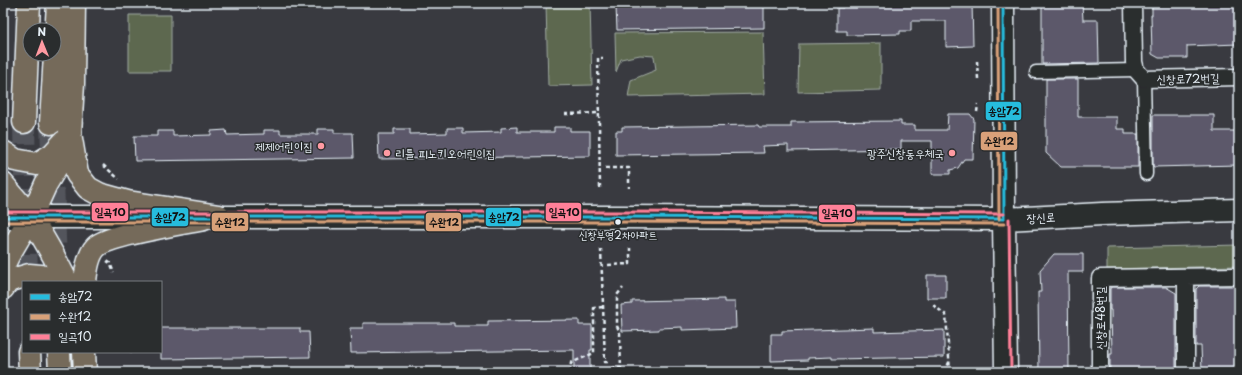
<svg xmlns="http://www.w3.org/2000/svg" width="1242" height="375" viewBox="0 0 1242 375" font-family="'Playpen Sans','Poor Story',sans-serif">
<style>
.green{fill:#5d6850;stroke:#a2aca4}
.building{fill:#5b596b;stroke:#e8f1f8}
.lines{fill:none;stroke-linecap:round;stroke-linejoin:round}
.trunk-tunnel{stroke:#53555c;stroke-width:22;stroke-dasharray:22 11;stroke-linecap:butt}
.pedestrian-casing{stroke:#e8f1f8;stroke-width:15}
.minor-casing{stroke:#e8f1f8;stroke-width:19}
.secondary-casing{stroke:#e8f1f8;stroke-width:25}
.trunk-casing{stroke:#e8f1f8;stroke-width:25}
.path{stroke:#e8f1f8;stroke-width:2.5;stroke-dasharray:4 3;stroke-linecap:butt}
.pedestrian{stroke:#2a2d2e;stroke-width:12}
.minor{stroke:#2a2d2e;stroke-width:16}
.secondary{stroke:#2a2d2e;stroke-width:22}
.trunk{stroke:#746a5a;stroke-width:22}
.bus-1-casing{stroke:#2a2d2e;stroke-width:6}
.bus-2-casing{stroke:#2a2d2e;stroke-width:6}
.bus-3-casing{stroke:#2a2d2e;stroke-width:6}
.bus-1{stroke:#26bcdd;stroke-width:3}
.bus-2{stroke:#d9a179;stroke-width:3}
.bus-3{stroke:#ff8098;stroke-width:3}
.poi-dot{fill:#ff9aa2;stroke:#2a2d2e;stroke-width:1.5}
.bus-dot{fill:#e8f1f8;stroke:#2a2d2e;stroke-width:1.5}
.labels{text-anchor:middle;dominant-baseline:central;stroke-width:3;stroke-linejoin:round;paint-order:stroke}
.bus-label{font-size:11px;fill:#e8f1f8;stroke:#2a2d2e}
.street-label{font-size:12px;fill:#e8f1f8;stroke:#2a2d2e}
.poi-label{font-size:12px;fill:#e8f1f8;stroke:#2a2d2e;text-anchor:end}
.line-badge{stroke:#2a2d2e;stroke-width:1.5}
.pale-badge-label{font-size:11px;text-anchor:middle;font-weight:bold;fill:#111}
</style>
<rect width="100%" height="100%" fill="#393a40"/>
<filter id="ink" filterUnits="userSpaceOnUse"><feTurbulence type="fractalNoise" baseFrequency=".025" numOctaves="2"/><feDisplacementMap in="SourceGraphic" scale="8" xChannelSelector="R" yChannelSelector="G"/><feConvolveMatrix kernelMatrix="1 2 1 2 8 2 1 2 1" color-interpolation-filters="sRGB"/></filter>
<g filter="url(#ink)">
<path class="green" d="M546,3H590L592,85L548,86Z
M129,15H171V71H129Z
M763,32L765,94L628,97L631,80L656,70L654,56L640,55L621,59L616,72L615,33Z
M881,43V90L798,92L799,44Z
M1239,245V266L1107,269V248Z"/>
<path class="building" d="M623,3H759V5L764,4V28L617,30L616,7L622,6Z
M922,3H972L973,46L946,47V21H911V31H900V34L847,35V31H837V8H843V5L922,4Z
M1042,3H1082L1083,20H1098L1099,63L1042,64Z
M1152,3H1237L1238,44L1187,46V58H1159L1152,54L1151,15H1152Z
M1046,79H1078V117H1117V129H1125V134H1138V167H1061L1046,153Z
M948,114H970L974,119L973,159H964L958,168L950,170V174H932V141H901V149L788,151V145L763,146L764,153L616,155V131H622V127L758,125L759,127H791V122L901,121V125H915V130H947Z
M1153,115H1214V131H1239V165L1153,167Z
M517,127V132H554V127H570V131H590V156L379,159L378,134H394V129H410V134L447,133V128H463V133L501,132V128Z
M318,129H334V133H353L354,158L135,161L134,136H157V131H173V136L211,135V131L226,130L227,135L264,134V130H280V134H318Z
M1054,254H1083V272H1068L1069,372H1039L1038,292H1041L1040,270Z
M927,275H946V298H927Z
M1199,286H1239V372H1202L1201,346H1196V289Z
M1111,287H1166L1176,293V372H1110V354H1112L1111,310H1110V289Z
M724,299V302H735L736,328L682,330V327L659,328V330L622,331L621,305L632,304V301Z
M579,320V325H592V350H590V372H574V350L351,353L350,328H363V323H454V326H488V321Z
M161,328H300V332H309L310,357L161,359Z
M874,328V332L944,330V357L832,359V357L808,358V360L771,361V334H782V331Z"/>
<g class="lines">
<path class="trunk-tunnel" d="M24,122L27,282
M51,123L56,265"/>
<g class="pedestrian-casing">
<path id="pedestrian" d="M1036,72L1136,70
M1144,79L1146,174"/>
</g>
<g class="minor-casing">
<path id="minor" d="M1133,3L1134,62L1136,70L1144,79L1239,77
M1186,277V372
M1100,372V278L1239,276"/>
</g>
<g class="secondary-casing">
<path id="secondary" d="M1003,3L1004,219L1006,372
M3,217H619L1004,219L1102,214L1239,210"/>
</g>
<g class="trunk-casing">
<path id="trunk" d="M74,3L73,84L70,133L77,174L88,188L99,194L128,202L219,216
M24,122L29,3
M51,123L58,3
M3,152L15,160L37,164L53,154L64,142
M3,184L31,217L53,255L67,282
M3,266L8,256L31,217L46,184L64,154L70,134
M85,282C86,271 88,255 96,247C108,235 184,223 204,219
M3,288L8,281L29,275L41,276L52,282
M29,352L30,372
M59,352L60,372
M84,352L85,372"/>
</g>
<path class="path" d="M977,61L978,79
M977,112L978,104
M565,114L599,113
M103,165L119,179
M605,168H629V188
M600,188L598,58H603
M601,249L605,362H611
M107,261L110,263L114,273
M608,265L630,264V248
M933,305L946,315L950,372
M131,352L132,353
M611,368H621
M621,371L620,333L617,326V295L623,288
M570,372L571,363L594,353V308L603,307
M945,372L950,360"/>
<use href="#pedestrian" class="pedestrian"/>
<use href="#minor" class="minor"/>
<use href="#secondary" class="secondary"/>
<use href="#trunk" class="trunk"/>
<g class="bus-1-casing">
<path id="bus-1" d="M1003,3L1004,219
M3,217H619L1004,219"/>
</g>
<g class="bus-2-casing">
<path id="bus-2" d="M998,3L999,219
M3,222H619L1004,224"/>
</g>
<g class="bus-3-casing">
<path id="bus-3" d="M3,212H619L1004,214
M1009,219L1011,372"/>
</g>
<use href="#bus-1" class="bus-1"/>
<use href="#bus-2" class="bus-2"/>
<use href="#bus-3" class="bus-3"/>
</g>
</g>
<g class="poi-dot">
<circle cx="321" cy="146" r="4"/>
<circle cx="387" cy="153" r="4"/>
<circle cx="952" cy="153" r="4"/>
</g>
<circle class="bus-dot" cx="618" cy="222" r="3.5"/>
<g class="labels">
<g class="bus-label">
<text x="618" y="234">신창부영2차아파트</text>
</g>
<g class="street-label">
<text transform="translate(1188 78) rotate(-1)">신창로72번길</text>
<text transform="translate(1041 217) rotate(-3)">장신로</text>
<text transform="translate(1100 318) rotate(-90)">신창로48번길</text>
</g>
<g class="poi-label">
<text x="313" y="146">제제어린이집</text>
<text x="395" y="153" text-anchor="start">리틀 피노키오어린이집</text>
<text x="944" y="153">광주신창동우체국</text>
</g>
</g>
<g class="line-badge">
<rect x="985" y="101" width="37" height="20" rx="4" fill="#26bcdd"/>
<rect x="980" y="131" width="38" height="20" rx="4" fill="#d9a179"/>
<rect x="91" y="202" width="38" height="20" rx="4" fill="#ff8098"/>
<rect x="545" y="202" width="37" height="20" rx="4" fill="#ff8098"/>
<rect x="818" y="204" width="38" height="19" rx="4" fill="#ff8098"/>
<rect x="151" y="207" width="38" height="20" rx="4" fill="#26bcdd"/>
<rect x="485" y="207" width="37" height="20" rx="4" fill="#26bcdd"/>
<rect x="211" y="212" width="38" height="20" rx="4" fill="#d9a179"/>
<rect x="425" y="212" width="37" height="20" rx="4" fill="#d9a179"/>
</g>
<g class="pale-badge-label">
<text x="1004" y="115">송암72</text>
<text x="999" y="145">수완12</text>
<text x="110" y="216">일곡10</text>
<text x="564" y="216">일곡10</text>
<text x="837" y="217">일곡10</text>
<text x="170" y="221">송암72</text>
<text x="504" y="221">송암72</text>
<text x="230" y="226">수완12</text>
<text x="444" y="226">수완12</text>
</g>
<rect width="1242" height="375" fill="none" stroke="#2a2d2e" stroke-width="16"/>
<rect x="8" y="8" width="1226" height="359" fill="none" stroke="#e8f1f8" stroke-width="1.5" filter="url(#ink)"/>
<rect x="22" y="281" width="140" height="72" fill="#2a2d2e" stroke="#767b7f"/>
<rect x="30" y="294" width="20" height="6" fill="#26bcdd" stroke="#767b7f"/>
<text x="58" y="301" font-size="12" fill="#e8f1f8">송암72</text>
<rect x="30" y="314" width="20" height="6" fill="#d9a179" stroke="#767b7f"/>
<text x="58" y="321" font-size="12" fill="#e8f1f8">수완12</text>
<rect x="30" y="334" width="20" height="6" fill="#ff8098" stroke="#767b7f"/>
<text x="58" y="341" font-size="12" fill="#e8f1f8">일곡10</text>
<g transform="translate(42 42) rotate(359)"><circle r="19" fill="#2a2d2e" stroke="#767b7f"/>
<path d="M0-3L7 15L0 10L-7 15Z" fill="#ff9aa2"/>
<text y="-6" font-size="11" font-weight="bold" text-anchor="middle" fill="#e8f1f8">N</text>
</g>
</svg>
